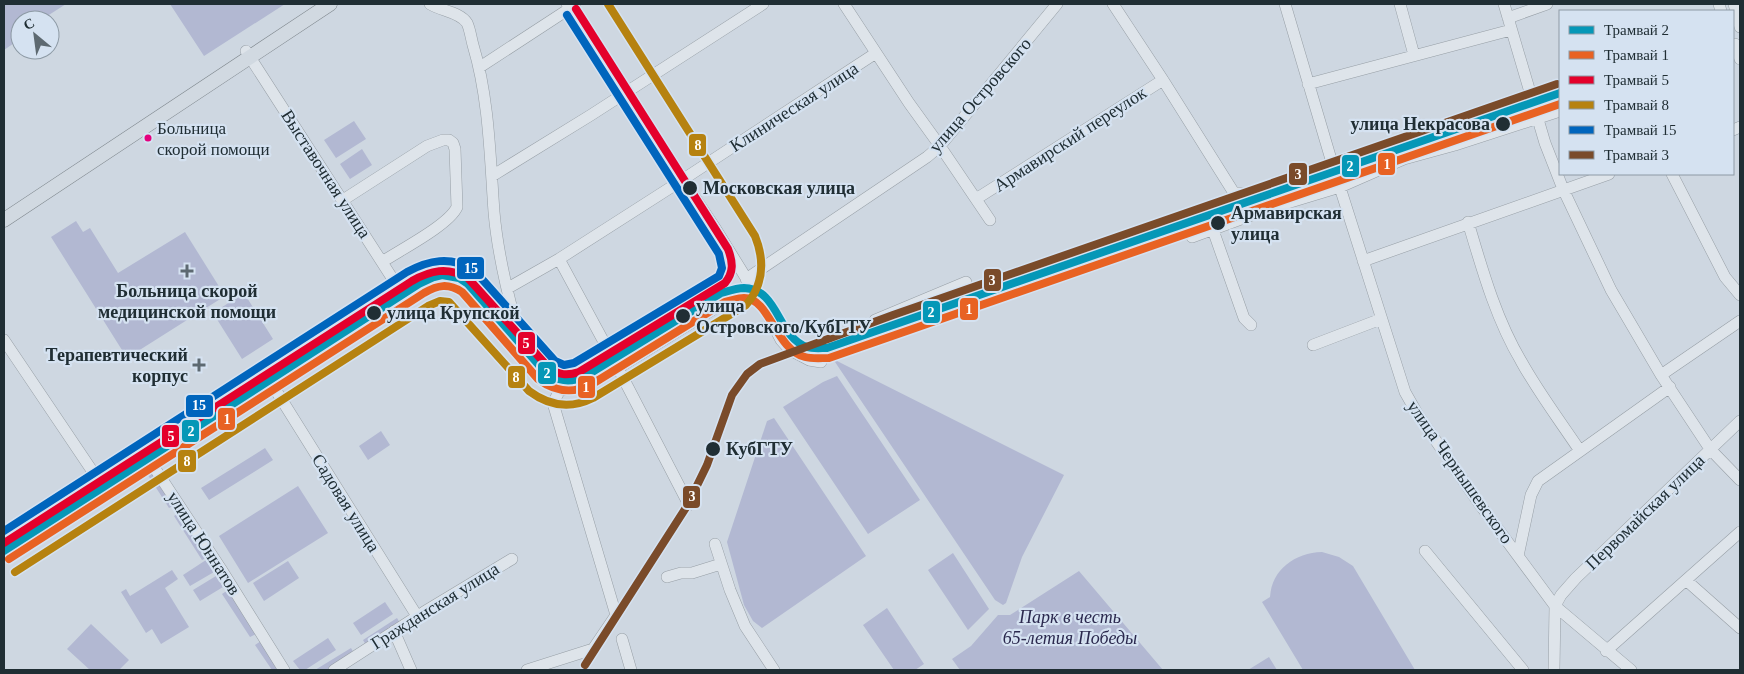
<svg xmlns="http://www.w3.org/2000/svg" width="1744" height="674" viewBox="0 0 1744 674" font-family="'Times New Roman',serif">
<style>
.green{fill:#b2b8d2}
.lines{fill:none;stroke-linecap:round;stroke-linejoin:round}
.minor-casing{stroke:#979fa6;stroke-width:12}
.major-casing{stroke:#7e868c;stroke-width:15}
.minor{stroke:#dee4ea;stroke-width:11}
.major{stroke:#d1d9e1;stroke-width:14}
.tram-1-casing{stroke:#d5e2f1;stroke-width:11}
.tram-2-casing{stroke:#d5e2f1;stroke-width:11}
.tram-3-casing{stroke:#d5e2f1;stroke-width:11}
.tram-4-casing{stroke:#d5e2f1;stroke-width:11}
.tram-5-casing{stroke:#d5e2f1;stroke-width:11}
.tram-6-casing{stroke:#d5e2f1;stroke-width:11}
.tram-1{stroke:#0597b7;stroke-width:8}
.tram-2{stroke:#e86223;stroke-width:8}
.tram-3{stroke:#e4002b;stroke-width:8}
.tram-4{stroke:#b68210;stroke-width:8}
.tram-5{stroke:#0065bd;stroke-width:8}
.tram-6{stroke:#7a4b2a;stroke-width:8}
.stop-dot{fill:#202e34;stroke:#d5e2f1;stroke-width:2}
.bus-dot{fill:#e5007d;stroke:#d5e2f1;stroke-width:2}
.poi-dot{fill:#5d6971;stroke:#d5e2f1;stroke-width:2}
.labels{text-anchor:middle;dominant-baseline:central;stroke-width:4.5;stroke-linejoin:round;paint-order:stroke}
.bus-label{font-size:17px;fill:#202e34;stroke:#d5e2f1;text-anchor:start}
.street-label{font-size:18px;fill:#202e34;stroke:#d5e2f1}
.stop-label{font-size:18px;font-weight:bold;fill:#202e34;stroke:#d5e2f1;text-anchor:start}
.poi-label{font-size:18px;font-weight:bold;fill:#202e34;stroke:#d5e2f1}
.park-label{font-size:18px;font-style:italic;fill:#2b294e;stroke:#d5e2f1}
.line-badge{stroke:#d5e2f1;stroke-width:2}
.badge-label{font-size:14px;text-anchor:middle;font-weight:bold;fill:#fff}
</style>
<rect width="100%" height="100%" fill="#ced7e1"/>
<path class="green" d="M4,4H66L41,20H20V39L4,50Z
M170,4H285L204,56Z
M354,121L366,139L336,158L324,140Z
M362,149L372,165L350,179L340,164Z
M76,221L83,232L90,228L118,273L185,232L225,296L127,358L51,237Z
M244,293L273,339L242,359L213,313Z
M833,359L1064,475L1022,557L1006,603L1003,605L995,600Z
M837,376L920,500L868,534L783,407L823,382Z
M774,418L866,556L762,628L753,621L744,605L727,542L767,421Z
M381,431L390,445L368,460L359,446Z
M265,448L273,460L209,500L201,488Z
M151,468L175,505L169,508L146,472Z
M298,486L328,533L248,583L219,536Z
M180,512L208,557L202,560L174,516Z
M1322,552L1339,557L1353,566L1415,670H1303L1262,602L1270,597C1272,569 1295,553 1322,552Z
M953,553L989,609L968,630L928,570Z
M206,560L214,572L190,586L183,575Z
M288,561L299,578L264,601L253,583Z
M172,570L178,579L165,588L189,627L161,644L152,629L146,633L121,592L126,589L130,596Z
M1079,571L1163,670H960L952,659L971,646L998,615H1010Z
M216,576L223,587L200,601L193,590Z
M228,590L256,634L250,637L222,594Z
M385,602L393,614L361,635L353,623Z
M887,608L924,664L915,670H894L863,625Z
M397,618L400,623L366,645L363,640Z
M91,624L129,660L119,670H90L67,649Z
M328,638L336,650L305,670H300L293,661Z
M261,641L280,670H272L255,645Z
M351,648L354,653L327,670H315Z
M1269,657L1277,670H1248Z"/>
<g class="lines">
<g class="minor-casing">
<path id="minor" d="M430,4C441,11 460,12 467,23C470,29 471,38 473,45C489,98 490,156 494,212C497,247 505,283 514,317
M567,4L715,228L761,302L781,340L790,350L809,360L821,362
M844,4L909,103L940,146L990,220
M1113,4L1163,80L1234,193H1248L1333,166L1560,87
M1285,4L1330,156L1405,392L1418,415L1481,506L1555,606L1631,670
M1400,4L1414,55
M1504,4L1545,143L1563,189L1611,290L1661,375L1710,449L1740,480
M1719,4L1721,11
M1734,4L1740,27
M1508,18L1547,4
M1735,44L1740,59
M246,51L405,298
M480,67L575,5
M1308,84L1511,30
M1733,130L1740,127
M1672,174L1725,277L1740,295
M492,176L591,115L763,4
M976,199L1163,80
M343,200L427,146L443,140H449L453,143L455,149L457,207C449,225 400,250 382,262
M1468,222C1482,269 1496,319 1521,361C1538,392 1560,421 1580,451
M1213,230L1244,318L1251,325
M1192,237L1274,207L1340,187L1404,159L1455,145L1560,111
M559,259L612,357
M1363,261L1609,174
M746,279L927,157L940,146L1057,4
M508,288L559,259L673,186L876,53
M875,320L966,282
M4,340L99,481L139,456L145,455L148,458L221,569L284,670
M1313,345L1381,319
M618,368L689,505
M1661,375L1740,321
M275,389L417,616
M715,544L730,590L745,626L774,670
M1425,551L1523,670
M1518,556L1531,495L1538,481L1670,387
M667,577L681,573H692L721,564
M1687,581L1740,628
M394,631L411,670
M622,639L631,670
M1606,651L1740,532
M334,670L424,612L512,559
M527,670L593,649L616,615L553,403L560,390L580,386L618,368L751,286
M1554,670L1555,606L1561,595L1576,578L1740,421"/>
</g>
<g class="major-casing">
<path id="major" d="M4,220L330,4"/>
</g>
<use href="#minor" class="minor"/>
<use href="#major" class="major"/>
<g class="tram-1-casing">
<path id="tram-1" d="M4,551L419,284L434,277L442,275L459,278L468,284L545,372C558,381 569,383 584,377L721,293C728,291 737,288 744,288C779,289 777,337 807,347C813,349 821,348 827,348L1560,93"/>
</g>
<g class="tram-2-casing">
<path id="tram-2" d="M9,559L424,293C438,285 448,283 462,292L538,379C554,391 570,394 589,386L725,302C731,301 738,298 744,298C770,298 775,349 805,357C812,359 821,358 829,358L1560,104"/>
</g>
<g class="tram-3-casing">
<path id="tram-3" d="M4,543L412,281C431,270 447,267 467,277L549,368C559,375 567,376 579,372L725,283C734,272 733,262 728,249L576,9"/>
</g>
<g class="tram-4-casing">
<path id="tram-4" d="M15,572L428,306L440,301L449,302L529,391C549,406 571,409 593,398L746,305C764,284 765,261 755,236L608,4"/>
</g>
<g class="tram-5-casing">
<path id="tram-5" d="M4,531L407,272C429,260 450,256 473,269L555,361L564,365L574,363L719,276L722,268L719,254L567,15"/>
</g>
<g class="tram-6-casing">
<path id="tram-6" d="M585,665L687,506L707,465L732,395L747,374L760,364L893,315L1557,84"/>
</g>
<use href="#tram-1" class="tram-1"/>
<use href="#tram-2" class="tram-2"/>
<use href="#tram-3" class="tram-3"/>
<use href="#tram-4" class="tram-4"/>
<use href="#tram-5" class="tram-5"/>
<use href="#tram-6" class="tram-6"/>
</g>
<g class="stop-dot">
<circle cx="1503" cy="124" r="8"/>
<circle cx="690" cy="188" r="8"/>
<circle cx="1218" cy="223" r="8"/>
<circle cx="374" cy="313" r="8"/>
<circle cx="683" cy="316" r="8"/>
<circle cx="713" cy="449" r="8"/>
</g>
<circle class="bus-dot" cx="148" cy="138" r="4.5"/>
<g class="poi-dot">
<path d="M184.5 263.5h5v5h5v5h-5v5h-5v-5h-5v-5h5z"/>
<path d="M196.5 357.5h5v5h5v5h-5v5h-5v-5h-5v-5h5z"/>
</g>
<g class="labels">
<g class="bus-label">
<text x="157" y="128">Больница<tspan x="157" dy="21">скорой помощи</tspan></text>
</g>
<g class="street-label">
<text transform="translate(980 95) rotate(-49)">улица Островского</text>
<text transform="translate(794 107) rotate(-33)">Клиническая улица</text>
<text transform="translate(1070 139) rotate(-33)">Армавирский переулок</text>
<text transform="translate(326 174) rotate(57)">Выставочная улица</text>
<text transform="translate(1460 472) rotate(55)">улица Чернышевского</text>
<text transform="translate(346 503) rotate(58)">Садовая улица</text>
<text transform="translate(1645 512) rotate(-44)">Первомайская улица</text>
<text transform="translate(204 543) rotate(57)">улица Юннатов</text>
<text transform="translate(435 606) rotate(-32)">Гражданская улица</text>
</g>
<g class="stop-label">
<text x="1490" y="124" text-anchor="end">улица Некрасова</text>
<text x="703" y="188">Московская улица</text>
<text x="1231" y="213">Армавирская<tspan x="1231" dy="21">улица</tspan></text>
<text x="696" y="306">улица<tspan x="696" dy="21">Островского/КубГТУ</tspan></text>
<text x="387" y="313">улица Крупской</text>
<text x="726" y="449">КубГТУ</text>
</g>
<g class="poi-label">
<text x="187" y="291">Больница скорой<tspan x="187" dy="21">медицинской помощи</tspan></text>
<text x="188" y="355" text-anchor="end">Терапевтический<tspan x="188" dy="21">корпус</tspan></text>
</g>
<g class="park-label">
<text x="1070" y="617">Парк в честь<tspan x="1070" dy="21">65-летия Победы</tspan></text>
</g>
</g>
<g class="line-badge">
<rect x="688" y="133" width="19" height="24" rx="5" fill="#b68210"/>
<rect x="1377" y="152" width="19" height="24" rx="5" fill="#e86223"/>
<rect x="1341" y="154" width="19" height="24" rx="5" fill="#0597b7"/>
<rect x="1288" y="162" width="20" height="24" rx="5" fill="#7a4b2a"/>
<rect x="456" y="256" width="29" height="24" rx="5" fill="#0065bd"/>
<rect x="983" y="268" width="19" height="24" rx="5" fill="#7a4b2a"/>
<rect x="959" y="297" width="20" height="24" rx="5" fill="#e86223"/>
<rect x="922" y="300" width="19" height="24" rx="5" fill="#0597b7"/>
<rect x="517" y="331" width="19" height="24" rx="5" fill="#e4002b"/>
<rect x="537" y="361" width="20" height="24" rx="5" fill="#0597b7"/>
<rect x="507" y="365" width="19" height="24" rx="5" fill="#b68210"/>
<rect x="577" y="375" width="19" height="24" rx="5" fill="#e86223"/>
<rect x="185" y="394" width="29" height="24" rx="5" fill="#0065bd"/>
<rect x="217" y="407" width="19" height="24" rx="5" fill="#e86223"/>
<rect x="181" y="419" width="19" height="24" rx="5" fill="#0597b7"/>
<rect x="161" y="424" width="19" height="24" rx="5" fill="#e4002b"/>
<rect x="177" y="449" width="20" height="24" rx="5" fill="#b68210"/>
<rect x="682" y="485" width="19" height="24" rx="5" fill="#7a4b2a"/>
</g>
<g class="badge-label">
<text x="698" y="150">8</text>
<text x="1387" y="169">1</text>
<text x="1350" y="171">2</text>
<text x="1298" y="179">3</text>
<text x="471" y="273">15</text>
<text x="992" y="285">3</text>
<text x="969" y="314">1</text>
<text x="931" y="317">2</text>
<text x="526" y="348">5</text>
<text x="547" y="378">2</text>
<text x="516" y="382">8</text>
<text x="586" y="392">1</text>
<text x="199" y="410">15</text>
<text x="227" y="424">1</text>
<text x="191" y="436">2</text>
<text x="171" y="441">5</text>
<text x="187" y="466">8</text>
<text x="692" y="501">3</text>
</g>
<rect width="1744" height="674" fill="none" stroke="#202e34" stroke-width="10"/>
<rect x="1559" y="10" width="175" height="165" fill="#d5e2f1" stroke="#8d9aa5"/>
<rect x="1569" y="26" width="25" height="8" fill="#0597b7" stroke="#8d9aa5"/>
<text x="1604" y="35" font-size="15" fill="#202e34">Трамвай 2</text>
<rect x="1569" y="51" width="25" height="8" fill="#e86223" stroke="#8d9aa5"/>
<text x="1604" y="60" font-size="15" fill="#202e34">Трамвай 1</text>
<rect x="1569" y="76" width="25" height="8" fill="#e4002b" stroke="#8d9aa5"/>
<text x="1604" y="85" font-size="15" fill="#202e34">Трамвай 5</text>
<rect x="1569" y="101" width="25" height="8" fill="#b68210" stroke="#8d9aa5"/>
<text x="1604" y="110" font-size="15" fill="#202e34">Трамвай 8</text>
<rect x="1569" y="126" width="25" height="8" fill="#0065bd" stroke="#8d9aa5"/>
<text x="1604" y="135" font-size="15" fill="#202e34">Трамвай 15</text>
<rect x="1569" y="151" width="25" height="8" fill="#7a4b2a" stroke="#8d9aa5"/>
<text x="1604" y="160" font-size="15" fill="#202e34">Трамвай 3</text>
<g transform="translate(35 35) rotate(331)"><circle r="24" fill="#d5e2f1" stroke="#8d9aa5"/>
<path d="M0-4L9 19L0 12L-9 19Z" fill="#5d6971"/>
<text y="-8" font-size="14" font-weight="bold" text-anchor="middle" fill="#202e34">С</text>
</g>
</svg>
